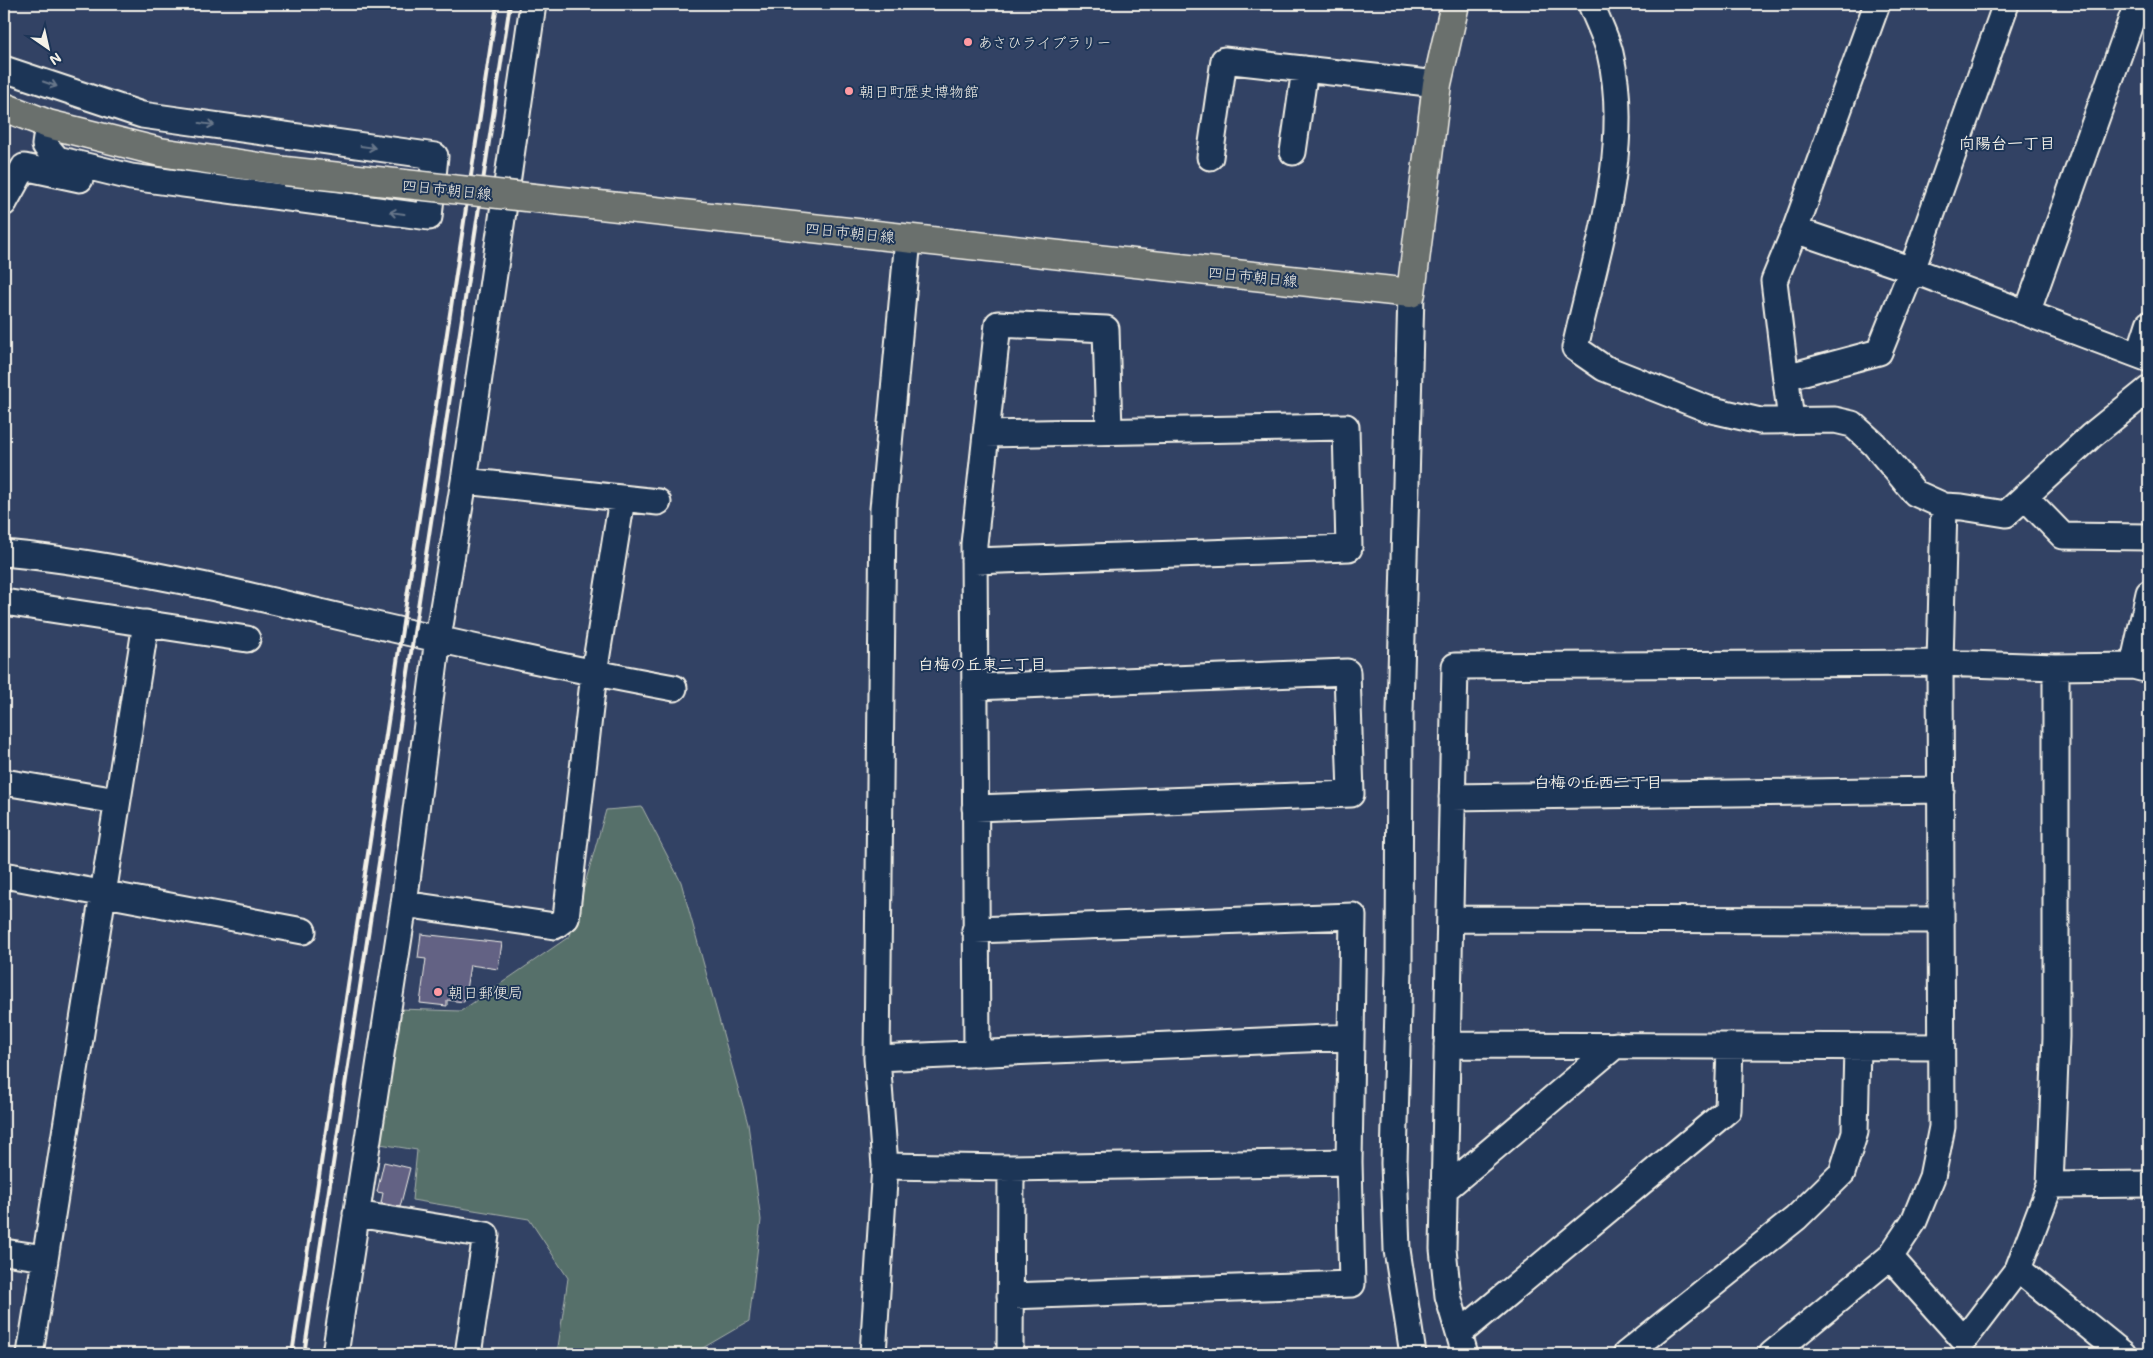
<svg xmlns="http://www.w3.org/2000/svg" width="2153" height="1358" viewBox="0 0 2153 1358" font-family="Mali,'Klee One',sans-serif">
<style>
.green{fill:#576f6b;stroke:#a6b0aa}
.building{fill:#646284;stroke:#f4f1e8}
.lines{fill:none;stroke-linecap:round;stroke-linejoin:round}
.minor-casing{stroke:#f4f1e8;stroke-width:29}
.major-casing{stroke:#f4f1e8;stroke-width:31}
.minor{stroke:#1d3557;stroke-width:25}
.major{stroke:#6b706d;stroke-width:28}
.rail{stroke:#f4f1e8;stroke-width:4}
.major-bridge-casing{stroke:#f4f1e8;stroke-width:31;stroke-linecap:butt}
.major-bridge{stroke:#6b706d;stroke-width:28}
.oneway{stroke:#68778a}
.poi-dot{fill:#ff9aa2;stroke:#1d3557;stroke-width:2}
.labels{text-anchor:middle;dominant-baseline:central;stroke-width:4;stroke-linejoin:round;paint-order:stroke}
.poi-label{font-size:15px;fill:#f4f1e8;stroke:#1d3557;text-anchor:start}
.street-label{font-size:15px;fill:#f4f1e8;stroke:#1d3557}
.neighbourhood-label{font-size:16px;font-weight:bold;fill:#f4f1e8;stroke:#1d3557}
</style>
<rect width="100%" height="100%" fill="#324264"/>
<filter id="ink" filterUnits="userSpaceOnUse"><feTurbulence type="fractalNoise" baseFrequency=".02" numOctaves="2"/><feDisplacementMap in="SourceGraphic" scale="10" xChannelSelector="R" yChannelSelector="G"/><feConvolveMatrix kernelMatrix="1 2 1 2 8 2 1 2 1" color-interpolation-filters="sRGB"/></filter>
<g filter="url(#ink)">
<path class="green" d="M642,807L681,882L748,1124L761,1220L749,1321L696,1352V1354H557L568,1278L529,1219L412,1200L417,1150L380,1144L399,1009L461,1011L570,936L606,810Z"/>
<path class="building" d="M421,934L502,943L498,969L470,965L464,1002L447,1000V1006L420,1003L426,959L418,958Z
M384,1162L410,1168L400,1207L381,1203L383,1193L377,1192Z"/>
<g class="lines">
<g class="minor-casing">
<path id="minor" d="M1591,4C1597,20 1606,37 1610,53C1633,148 1595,256 1575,348L1604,368L1708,409L1760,421L1835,420L1852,424L1874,444L1915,493L1944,506L1962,507L2006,514L2091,436L2149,389
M4,69L142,115L435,156L429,217L131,177L57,159L45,145L48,124
M1293,152L1305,69
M1210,157L1224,60L1437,84
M4,203L24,167L80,179
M1795,230L1912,270L2149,359
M1411,293L1400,712L1399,968L1394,1163L1397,1250L1413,1354
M2027,313L2137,4
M2139,355L2149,324
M1786,377L1879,352L1912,270L2006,4
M1791,421L1774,281L1795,230L1877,4
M464,481L658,502
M2025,497L2063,536L2149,537
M4,553C119,564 232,591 345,618C454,643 564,668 674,688
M974,561L1349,548L1346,427L986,434
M4,602L247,639
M2133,666L2149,593
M975,687L1347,672L1351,794L975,808
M4,782L117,801
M1452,797L1941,790
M4,875L303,931
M404,904L555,926L566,918L594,673L622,499
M1450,919L1941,920
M975,930L1353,916L1349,1162L1352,1284L1010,1296
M1447,1045L1941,1047
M977,1054L974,544L998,324L1106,329L1109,431
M877,1058L1351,1037
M885,1166L1011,1168L1349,1162
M2050,1185L2056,1037V667
M1444,1190L1616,1045
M356,1214L486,1235L468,1354
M4,1252L45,1258
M1890,1257L1964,1340L2018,1269L2050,1185L2149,1184
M2018,1269L2123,1354
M1460,1333L1728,1110L1730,1046
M30,1354L146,623
M335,1354L404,904L438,638L464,481L533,4
M873,1354L885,1166L877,1058L883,509L908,239
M1010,1354L1011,1168
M1465,1354L1448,1296L1443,1249L1455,666L1940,663L2056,667L2133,666L2149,670
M1626,1354L1796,1218L1842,1173L1855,1132L1857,1047
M1772,1354L1890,1257L1914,1221L1932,1177L1942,1127L1940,663L1944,506"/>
</g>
<g class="major-casing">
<path id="major" d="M4,107L48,124L160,152L285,171
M729,219L1411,293L1437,84L1455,4"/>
</g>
<use href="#minor" class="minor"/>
<use href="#major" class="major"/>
<path class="rail" d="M292,1354L497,4
M304,1354L510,4"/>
<g class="major-bridge-casing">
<path id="major-bridge" d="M285,171L729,219"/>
</g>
<use href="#major-bridge" class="major-bridge"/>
</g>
<defs><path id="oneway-shaft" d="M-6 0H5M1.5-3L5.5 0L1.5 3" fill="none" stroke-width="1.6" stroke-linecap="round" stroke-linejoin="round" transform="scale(1.25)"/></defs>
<g class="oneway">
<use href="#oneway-shaft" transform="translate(50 84) rotate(19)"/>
<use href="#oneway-shaft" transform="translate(207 124) rotate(8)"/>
<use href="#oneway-shaft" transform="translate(368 147) rotate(8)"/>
<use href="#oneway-shaft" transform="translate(397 213) rotate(-172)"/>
</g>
</g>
<g class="poi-dot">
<circle cx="968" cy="42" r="5"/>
<circle cx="849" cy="91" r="5"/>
<circle cx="438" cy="992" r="5"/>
</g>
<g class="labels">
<g class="poi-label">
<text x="978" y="42">あさひライブラリー</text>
<text x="859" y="91">朝日町歴史博物館</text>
<text x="448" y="992">朝日郵便局</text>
</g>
<g class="street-label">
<text transform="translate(447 189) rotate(6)">四日市朝日線</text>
<text transform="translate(850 232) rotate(6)">四日市朝日線</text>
<text transform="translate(1253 276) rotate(6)">四日市朝日線</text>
</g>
<g class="neighbourhood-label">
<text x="2007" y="142">向陽台一丁目</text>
<text x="982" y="663">白梅の丘東二丁目</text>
<text x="1598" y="781">白梅の丘西二丁目</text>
</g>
</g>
<rect width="2153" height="1358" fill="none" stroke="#1d3557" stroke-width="20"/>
<rect x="10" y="10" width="2133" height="1338" fill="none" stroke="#f4f1e8" stroke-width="2" filter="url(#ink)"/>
<g transform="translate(48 48) rotate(146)" stroke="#1d3557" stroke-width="4" paint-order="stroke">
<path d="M0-4L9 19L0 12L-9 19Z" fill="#f4f1e8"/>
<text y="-8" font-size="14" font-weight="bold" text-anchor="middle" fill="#f4f1e8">N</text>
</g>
</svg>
